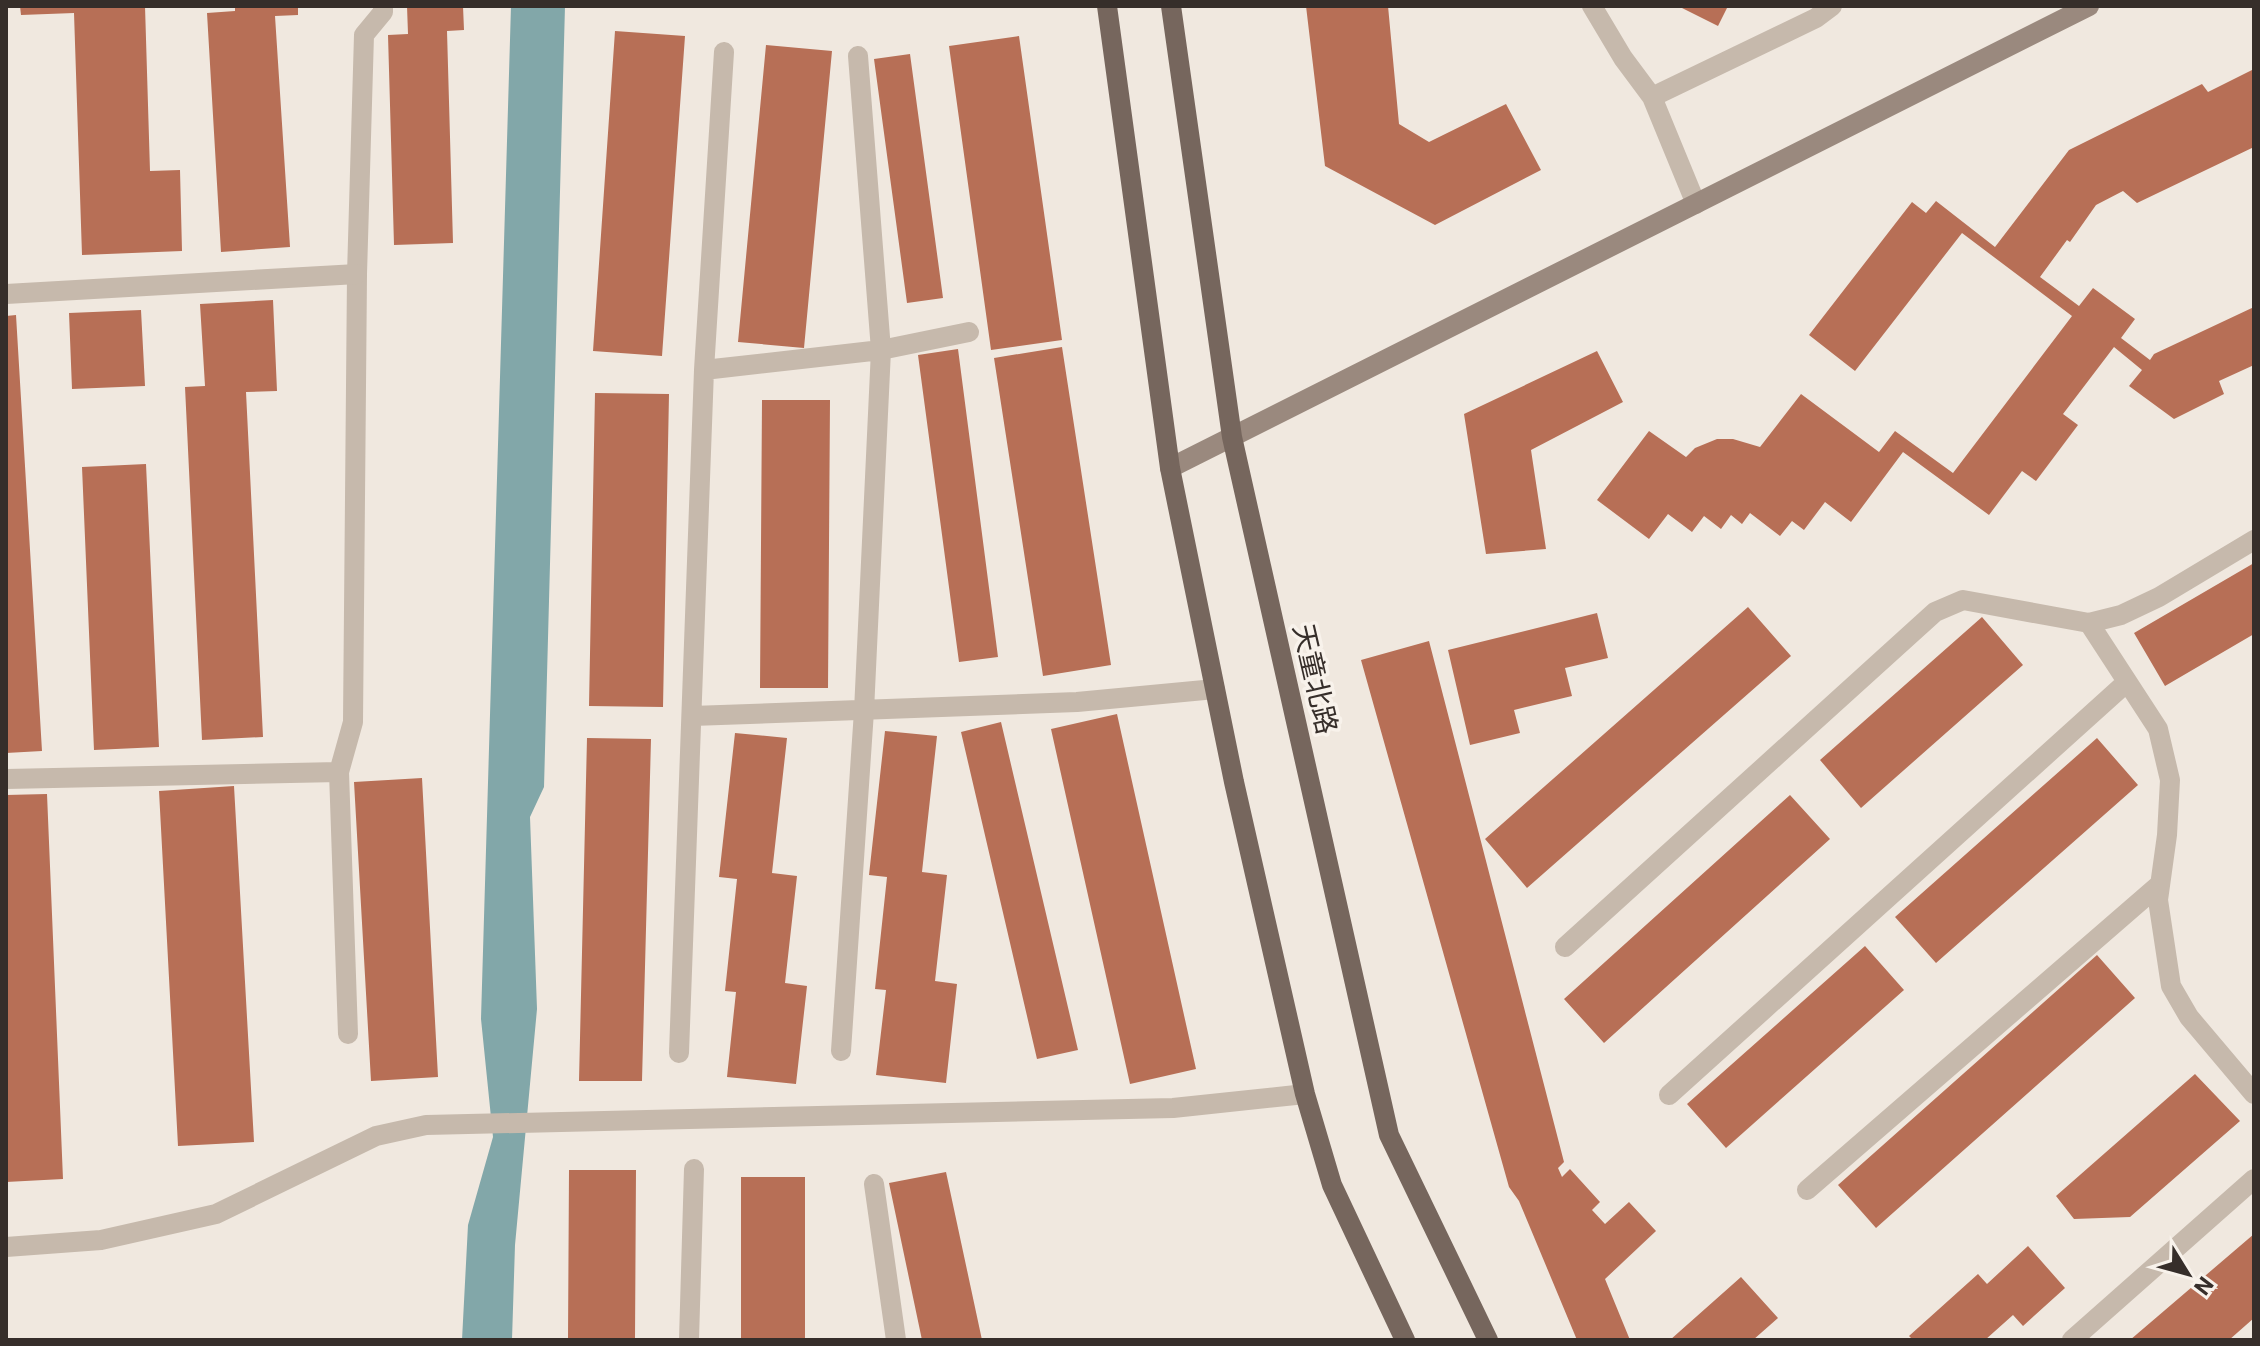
<svg xmlns="http://www.w3.org/2000/svg" width="2260" height="1346" viewBox="0 0 2260 1346" font-family="Roboto,'Noto Sans SC',sans-serif">
<style>
.water{fill:#82a7a9}
.building{fill:#b76f56}
.lines{fill:none;stroke-linecap:round;stroke-linejoin:round}
.lane{stroke:#c6b9ac;stroke-width:20}
.street{stroke:#c6b9ac;stroke-width:20}
.secondary{stroke:#9a897e;stroke-width:20}
.primary{stroke:#76665d;stroke-width:20}
.labels{text-anchor:middle;dominant-baseline:central;stroke-width:7;stroke-linejoin:round;paint-order:stroke}
.street-label{font-size:28px;fill:#362e2a;stroke:#f8f2eb}
</style>
<rect width="100%" height="100%" fill="#f0e8df"/>
<path class="water" d="M511,6H565L544,787L530,817L537,1009L515,1245L512,1340H462L468,1225L493,1137L481,1019Z"/>
<path class="building" d="M20,6H145L150,171L180,170L182,251L82,255L74,13L21,15Z
M235,6H298V15L275,16L290,247L221,252L207,13L235,11Z
M407,6H463L464,30L447,31L453,243L394,245L388,35L408,34Z
M1306,6H1388L1399,124L1429,142L1506,104L1541,170L1435,225L1325,166Z
M1678,6H1728L1718,26Z
M615,31L685,36L662,356L593,351Z
M1019,36L1062,340L991,350L949,46Z
M766,45L832,51L804,348L738,342Z
M910,54L943,298L907,303L874,59Z
M2254,69V147L2137,203L2123,191L2096,205L2070,242L2067,240L2040,277L2079,306L2093,288L2135,319L2121,338L2150,360L2154,354L2254,307V365L2219,381L2224,394L2174,419L2129,386L2142,370L2114,347L2063,414L2078,425L2036,481L2022,471L1989,515L1903,452L1851,522L1825,502L1804,530L1792,521L1780,536L1750,513L1742,524L1731,515L1721,529L1704,516L1692,532L1668,514L1649,539L1597,500L1649,431L1686,457L1695,448L1717,439H1733L1760,447L1801,394L1879,452L1895,431L1953,473L2072,316L1962,233L1855,371L1809,335L1912,202L1926,213L1936,201L1995,247L2069,150L2202,84L2208,92Z
M273,300L277,391L246,392L263,737L202,740L185,387L205,386L200,304Z
M141,310L145,386L72,389L69,313Z
M16,315L42,751L6,753V316Z
M1062,347L1111,665L1043,676L994,358Z
M958,349L998,657L959,662L918,355Z
M1597,351L1623,402L1531,450L1546,549L1486,554L1464,414Z
M595,393L669,394L663,707L589,706Z
M762,400H830L828,688H760Z
M146,464L159,747L94,750L82,467Z
M2254,563V634L2165,686L2134,633Z
M1748,607L1791,656L1527,888L1485,839Z
M1597,613L1608,658L1565,668L1572,696L1514,710L1520,733L1470,745L1448,650Z
M1982,617L2023,665L1861,808L1820,760Z
M1429,641L1564,1162L1558,1168L1562,1177L1570,1169L1600,1202L1592,1210L1605,1224L1629,1202L1656,1231L1605,1279L1630,1340H1577L1519,1201L1509,1187L1361,660Z
M1117,714L1196,1069L1130,1084L1051,729Z
M1001,722L1078,1050L1037,1059L961,732Z
M885,731L937,736L922,872L947,875L935,981L957,984L946,1083L876,1075L886,990L875,989L887,877L869,875Z
M735,733L787,738L772,873L797,876L785,983L807,986L796,1084L727,1077L736,992L725,991L737,879L719,877Z
M587,738L651,739L642,1081H579Z
M2097,738L2138,785L1936,963L1895,917Z
M422,778L438,1077L371,1081L354,782Z
M234,786L254,1142L178,1146L159,791Z
M47,794L63,1179L6,1182V795Z
M1790,795L1830,839L1604,1043L1564,999Z
M1865,946L1904,990L1726,1148L1687,1104Z
M2097,955L2135,998L1876,1228L1838,1185Z
M2195,1074L2240,1121L2130,1217L2074,1219L2056,1196Z
M569,1170H636L635,1340H568Z
M946,1172L982,1340H922L889,1183Z
M741,1177H805V1340H741Z
M2254,1234V1318L2229,1340H2130Z
M2028,1246L2065,1288L2023,1326L2013,1315L1985,1340H1913L1909,1336L1978,1274L1987,1284Z
M1741,1277L1778,1318L1753,1340H1670Z"/>
<g class="lines">
<path class="lane" d="M1592,6L1623,58L1652,97L1696,204
M1652,97L1816,18L1832,6
M704,370L881,350L969,332
M2089,623L2158,729L2170,780L2167,835L2158,900L2171,986L2189,1017L2254,1094
M692,716L1077,702L1215,689
M6,779L339,772
M1565,947L1935,612L1963,600L2089,623L2121,615L2159,597L2254,540
M348,1034L339,772L353,722L357,274L364,35L383,12V6
M841,1051L864,711L881,350L858,56
M679,1053L704,370L724,52
M1669,1095L2127,682
M874,1184L896,1340
M1807,1190L2160,884
M689,1340L694,1169
M2072,1340L2254,1179"/>
<path class="street" d="M6,294L357,274
M6,1247L101,1240L216,1214L376,1136L426,1125L1173,1108L1305,1094"/>
<path class="secondary" d="M1170,468L2089,6"/>
<path class="primary" d="M1107,6L1170,468L1234,782L1305,1094L1332,1185L1405,1340
M1171,6L1232,437L1389,1135L1488,1340"/>
</g>
<g class="labels">
<g class="street-label">
<text transform="translate(1315 679) rotate(77)">天童北路</text>
</g>
</g>
<rect width="2260" height="1346" fill="none" stroke="#362e2a" stroke-width="16"/>
<g transform="translate(2188 1274) rotate(127)" stroke="#f8f2eb" stroke-width="6" paint-order="stroke">
<path d="M0-6L14 30L0 20L-14 30Z" fill="#362e2a"/>
<text y="-12" font-size="22" font-weight="bold" text-anchor="middle" fill="#362e2a">N</text>
</g>
</svg>
